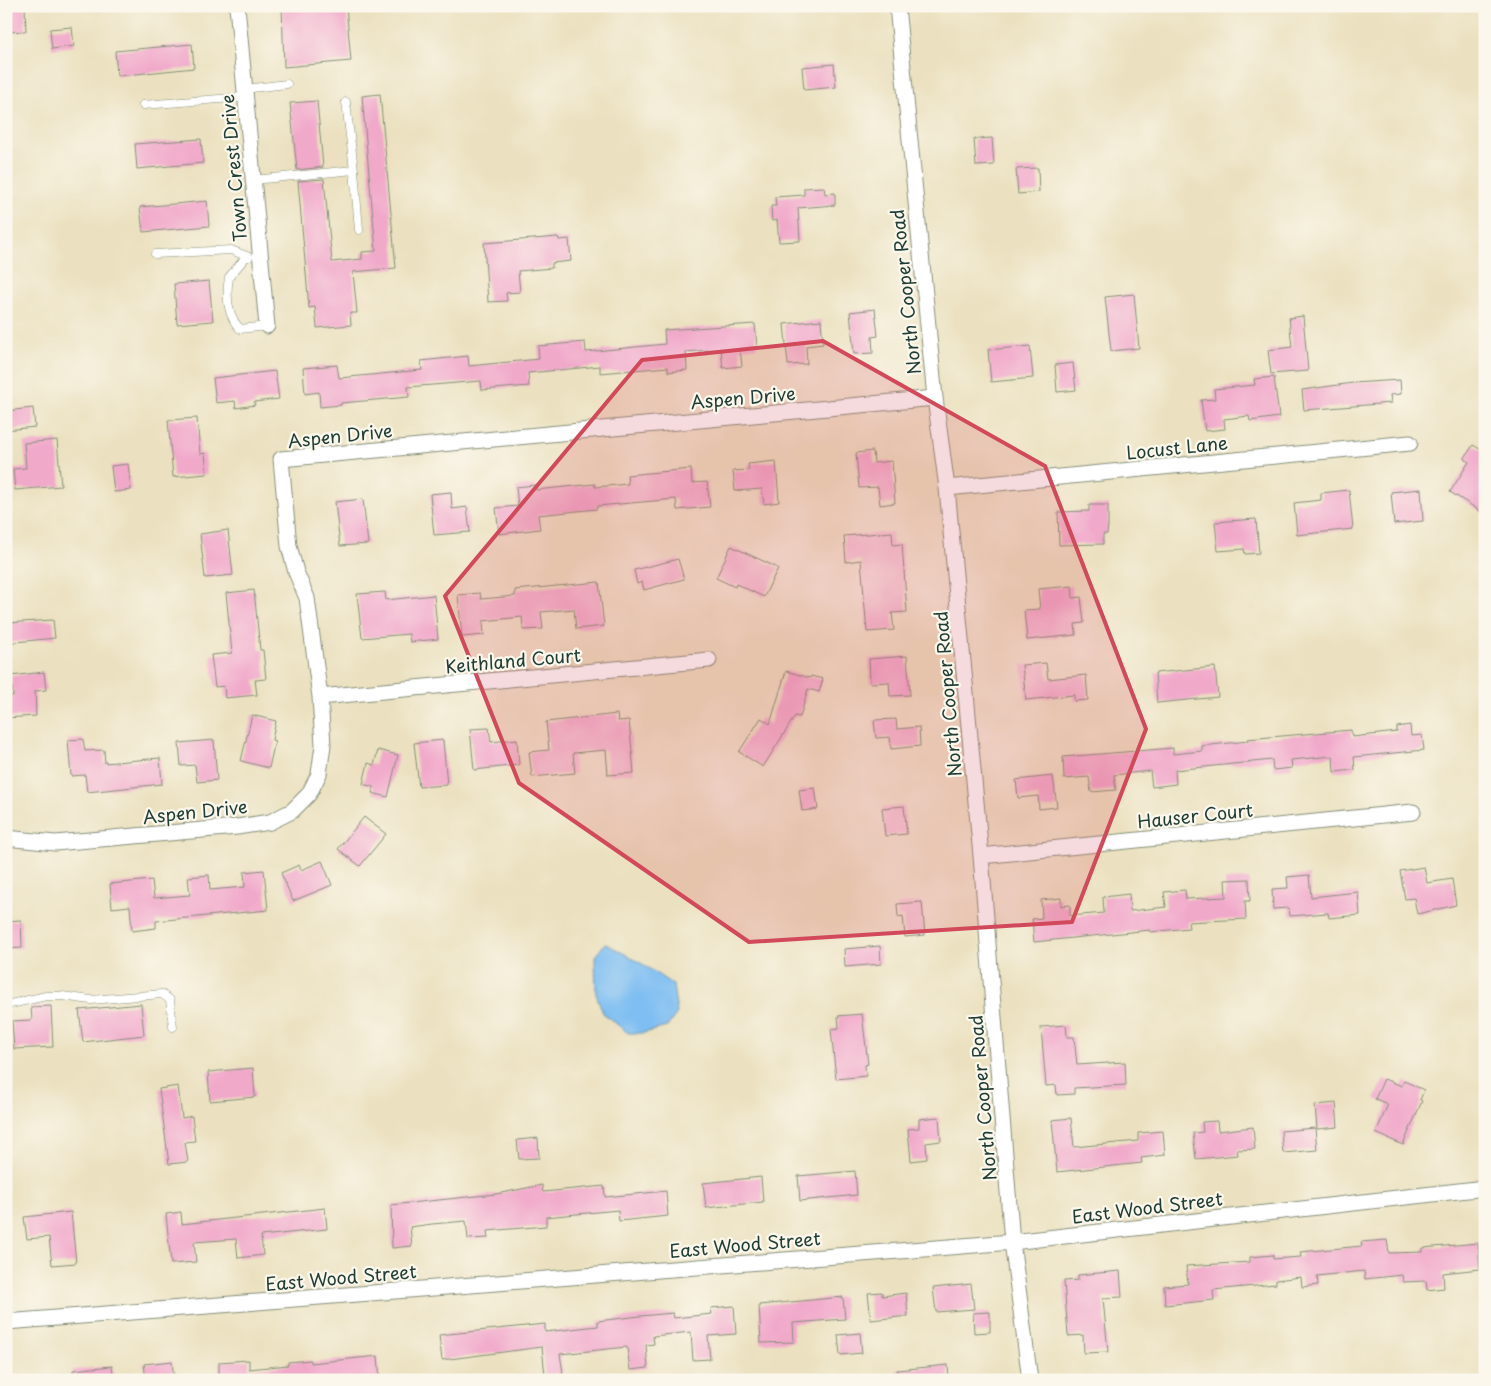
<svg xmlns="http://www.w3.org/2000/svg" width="1491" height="1386" viewBox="0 0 1491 1386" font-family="'Playpen Sans',sans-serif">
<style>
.water{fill:#7ebef2;stroke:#4e7e93}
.building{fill:#f1a9ca}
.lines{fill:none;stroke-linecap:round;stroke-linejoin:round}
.lane-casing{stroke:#858f7a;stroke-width:9}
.street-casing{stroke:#858f7a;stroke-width:17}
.lane{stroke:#fff;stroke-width:8}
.street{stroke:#fff;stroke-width:15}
.marked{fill:#d1495b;fill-opacity:0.2;stroke:#d1495b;stroke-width:4;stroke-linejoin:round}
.labels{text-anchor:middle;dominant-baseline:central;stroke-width:4.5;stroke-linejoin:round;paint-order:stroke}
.street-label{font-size:18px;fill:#1f3d34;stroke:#fbf7ec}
</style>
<rect width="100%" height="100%" fill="#fbf7ec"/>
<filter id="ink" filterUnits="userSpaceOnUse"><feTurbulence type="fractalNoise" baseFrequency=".02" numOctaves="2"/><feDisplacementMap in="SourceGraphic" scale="10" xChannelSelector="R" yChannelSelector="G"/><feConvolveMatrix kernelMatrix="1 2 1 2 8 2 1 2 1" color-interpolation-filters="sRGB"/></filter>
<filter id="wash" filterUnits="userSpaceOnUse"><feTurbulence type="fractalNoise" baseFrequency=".0096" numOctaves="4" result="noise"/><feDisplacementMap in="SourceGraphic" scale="20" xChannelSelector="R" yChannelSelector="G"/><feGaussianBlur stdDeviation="1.12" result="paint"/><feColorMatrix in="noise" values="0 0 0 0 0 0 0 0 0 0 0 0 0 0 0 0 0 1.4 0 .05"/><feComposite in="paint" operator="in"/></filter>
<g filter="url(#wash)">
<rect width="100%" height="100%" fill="#ebe1c0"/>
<path class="water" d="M605,943L641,963L673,985L677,1013L667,1027L643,1033H628L603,1013L596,994L595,957Z"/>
<g id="blocks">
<path class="building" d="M6,6H25L26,31L6,32Z
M282,6H346L351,61L284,67Z
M72,27L74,46L52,49L50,29Z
M192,44L194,68L117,76L115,51Z
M834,64L836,87L804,90L802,67Z
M380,94L396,268L353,272L357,313H350L351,325L317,328L315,307L309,308L298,181L324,179L332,262L362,259V252L376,251L362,96Z
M317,101L323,167L297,170L290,103Z
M992,138L994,165L976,166L974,139Z
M201,139L203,163L137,169L135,144Z
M1038,168L1039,192L1018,194L1016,169Z
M824,187L825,194L835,193V205L798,208L800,241L779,242L777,220L772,221L771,206H776L775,197L804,195V188Z
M207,201L209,226L143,232L140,207Z
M558,237L559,240L569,239L571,261L552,263V268L518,271L520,292L506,293L507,301L488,302L484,243Z
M209,281L213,321L177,324L174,284Z
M1134,294L1139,348L1111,351L1105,297Z
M875,309L878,336L872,337L873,353L854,354L850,312Z
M1303,316L1308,371L1271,374L1268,350L1292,347L1289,318Z
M821,320L823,344L806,346L807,364L788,365L784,324Z
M755,324L757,347L740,349L742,366L723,368L721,349L686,352L687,370L668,372V367L600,373V366L528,373L529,386L482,390L481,381L408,387L409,397L341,403V405L320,407L319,392L305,394L303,368L337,365L339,378L422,370L421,361L468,356L469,366L539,359L538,346L585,342L586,352L665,344L664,330Z
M1030,346L1033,378L991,382L988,350Z
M1073,363L1076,390L1057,392L1055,365Z
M275,371L279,399L254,402L255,405L236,408L235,401L216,403L213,378Z
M1274,377L1279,417L1250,421L1249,416L1224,419L1225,429L1205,431L1201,400L1215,399L1214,389L1255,385L1254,379Z
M1400,380L1401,394L1390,395L1391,403L1304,410L1302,390L1353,383Z
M33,408L35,427L6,430V411Z
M197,418L200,454L205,453L207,474L173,477L168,420Z
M57,440L61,486L15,490L13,469L26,468L24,443Z
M1473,445L1485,452V514L1450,492L1469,462L1464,459Z
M873,451L874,463L892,461L895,503L880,505L878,487L859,488L856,453Z
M776,461L779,502L764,504L762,489L735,491L733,471L749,470L748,464Z
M128,464L131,490L114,492L111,466Z
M691,469L692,483L707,482L710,507L677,510L676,499L597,506V509L538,515L540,529L499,534L496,508L518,506L516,487L535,485L536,490L595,484V487L628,484L627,475Z
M1421,489L1423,521L1394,524L1391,492Z
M1349,490L1353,529L1297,535L1294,503L1321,500V493Z
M451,492L452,509L467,507L470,532L434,535L430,494Z
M363,499L368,544L340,546L335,502Z
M1089,505H1108V526L1107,534H1103V544L1059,545L1058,512L1089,511Z
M1256,519L1259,553L1245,554L1244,549L1218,551L1215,522Z
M228,530L233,575L205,578L200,534Z
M892,532L893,545L902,544L907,612L892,613L894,630L867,632L861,560L846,562L844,536Z
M731,546L778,568L764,597L736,584L735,587L716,578Z
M678,559L684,579L644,590L642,582L637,584L634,570Z
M599,582L604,626L576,629L574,609L541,612L543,629L523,630L522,617L483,621L484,635L462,637L458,595L480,593L481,599L515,596V590Z
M1072,586L1073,598L1081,597L1084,623L1075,624L1076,635L1027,640L1024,610L1040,609L1038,589Z
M254,590L260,650H263L266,679L255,680L257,695L225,698L224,686L215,687L211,655L232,653L226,593Z
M385,592L386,600L434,595L438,639L410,642L409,634L362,638L357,594Z
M53,620L55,638L6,643V623Z
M907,656L910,695L890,696L889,682L870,683L869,659Z
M1046,663L1048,679L1086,675L1088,700L1074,701V695L1026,700L1022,665Z
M1215,667L1218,697L1157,703L1155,673Z
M786,671L810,678L811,676L823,679L819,692L808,689L800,717L795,716L763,767L739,752L761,718L770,724Z
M44,672L46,690L35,691L36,716L6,718V696H13L11,676Z
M617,714L618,721L629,720L634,773L608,775L606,750L573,753L575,773L532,777L529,752L549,750L546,722Z
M252,715L276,721L272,740L275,741L269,768L241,761Z
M896,719L897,729L919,727L920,746L891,749L890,737L876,738L874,720Z
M1410,725L1411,736L1422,735L1424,750L1354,757L1355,770L1334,772L1333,756L1291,760L1292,768L1273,770L1272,760L1175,770L1176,784L1152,787L1150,771L1114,775L1116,790L1091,792L1089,777L1064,779L1063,757L1173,748V754L1202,751V746L1248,741L1247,739L1351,730L1352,737L1397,732V727Z
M489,728L491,742L517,739L519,765L474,770L470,729Z
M83,739L85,751L104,750L105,763L160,758L162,784L87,792L85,775L71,776L68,740Z
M214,740L217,780L197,782L195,765L181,766L179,743Z
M443,740L447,785L419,787L414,743Z
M378,750L398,755L388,797L372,793L374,787L363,784L368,763L374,765Z
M1053,776L1057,807L1039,809L1038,796L1018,798L1016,780Z
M815,788L818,809L802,811L799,790Z
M904,806L907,834L885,836L882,808Z
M364,817L386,834L360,866L338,849Z
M322,861L332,885L293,901L281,873L299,865L301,870Z
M1424,867L1427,883L1452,879L1456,905L1417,914L1414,898L1405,899L1400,871Z
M264,870L268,910L156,921V928L132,931L130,906L112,908L110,884L152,880L154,898L190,895L188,877L209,875L210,890L245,887L244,872Z
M1309,875L1311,897L1358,892L1360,915L1329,918L1328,913L1290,916L1289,908L1273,909L1272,889L1288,888L1287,877Z
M1249,879L1250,901H1245L1246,919L1188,922L1189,928L1150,932V930L1034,942L1032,919L1042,918L1041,900L1061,898V906L1070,905V916L1104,913L1103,897L1129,894L1130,911L1166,907L1164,892L1185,890L1186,899L1226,897L1225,880Z
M922,902L925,935L905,937L903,916L898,917L897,904Z
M21,920L22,948L6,949V921Z
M880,946L881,964L845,967L844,949Z
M141,1004L144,1035L83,1042L79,1010Z
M51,1006L53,1047L14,1049L12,1021L32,1020L31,1007Z
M862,1014L868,1064L865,1065L866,1076L836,1079L831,1029L839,1028L838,1016Z
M1066,1025L1067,1037H1074L1077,1065L1125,1062L1126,1085L1074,1088V1094L1057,1095L1056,1085L1046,1086L1041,1027Z
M253,1068L255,1097L210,1101L208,1072Z
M1384,1079L1402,1086L1404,1081L1424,1090L1420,1100L1422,1101L1403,1145L1376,1133L1388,1104L1375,1099Z
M178,1086L182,1118L192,1116L195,1141L185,1142L188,1162L169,1164L159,1089Z
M1336,1103L1338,1127L1317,1129L1315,1105Z
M939,1117L941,1141L926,1143L927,1159L911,1161L908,1129L919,1128V1119Z
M1071,1118L1074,1147L1138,1141V1133L1163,1131L1165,1155L1141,1158L1142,1163L1057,1172L1052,1120Z
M1217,1121L1218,1131L1253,1127L1255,1149L1237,1150L1238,1155L1196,1159L1193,1133L1203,1132L1202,1122Z
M1315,1128L1317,1150L1283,1153L1281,1131Z
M538,1138L539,1158L519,1159L517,1140Z
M855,1171L857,1195L800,1201L798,1176Z
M761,1177L763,1202L706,1208L703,1183Z
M542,1185L543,1192L604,1186L605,1197L666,1191L668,1216L619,1221L618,1210L546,1217V1226L487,1231L488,1238L468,1239L466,1221L432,1224L410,1227L412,1246L392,1248L391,1205L496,1194Z
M325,1208L327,1229L261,1236L263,1255L238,1258L236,1239L194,1242L196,1262L171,1264L166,1214L181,1212L182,1224Z
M71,1212L76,1263L52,1265L49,1237L27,1239L24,1217Z
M1387,1240L1389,1253L1423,1252V1248L1478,1243L1480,1269L1443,1273L1444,1288L1427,1290L1426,1281L1403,1282L1402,1275L1365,1279L1364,1271L1317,1276L1318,1285L1302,1287L1301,1277L1276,1280V1284L1213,1290L1214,1300L1165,1305L1164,1286L1188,1284L1186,1266L1250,1262V1257L1273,1255V1259L1301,1257L1300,1252L1362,1246L1361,1242Z
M1120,1271L1122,1297L1103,1298L1108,1352L1084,1353L1083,1335L1068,1336L1064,1281L1078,1280V1275Z
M971,1284L974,1309L936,1312L933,1288Z
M882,1292V1296L906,1293L908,1316L871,1320L868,1293Z
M843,1297L845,1319L793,1323L794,1342L761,1343L759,1305Z
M734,1306L736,1334L708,1336L710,1359L693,1360L691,1332L653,1336L654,1344L646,1345L648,1368L630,1370L627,1347L560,1354L563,1373L545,1375L542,1347L442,1360L439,1335L545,1324V1332L598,1326V1321L640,1316L673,1313L674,1318L712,1314L711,1308Z
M990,1312V1332L974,1333L973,1313Z
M860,1333L862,1353L840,1355L838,1335Z
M378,1356L380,1380H219V1362L249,1360V1369L288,1365V1362L311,1360V1363Z
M172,1361L174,1380H146L144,1364Z
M948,1365L949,1380H897V1370Z
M112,1366L114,1380H73V1370Z"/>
</g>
</g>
<g filter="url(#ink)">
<use href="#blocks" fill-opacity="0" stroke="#858f7a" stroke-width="1"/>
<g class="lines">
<g class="lane-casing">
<path id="lane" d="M244,89L287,84
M346,102L354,170
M143,105L245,97
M253,180L354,170L359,230
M155,254L231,250L249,257
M246,257L229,277C226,295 227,315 240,329L267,326
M6,1005L46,996H62L91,1000L162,994L170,1000L173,1027"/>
</g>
<g class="street-casing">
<path id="street" d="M237,6L267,326
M897,6L935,398L947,488L981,856L1012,1242L1030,1380
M947,488L1410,443
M320,697L709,660
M6,838L55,843L237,827L270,822L292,811L309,794L319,774L323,745L320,697L307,598L296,572L289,546L281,459L935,398
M981,856L1413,812
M6,1322L1012,1242L1485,1188"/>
</g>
<use href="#lane" class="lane"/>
<use href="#street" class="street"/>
</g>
</g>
<path class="marked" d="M823,341L1045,466L1146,729L1072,922L749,942L519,783L445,596L642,360Z"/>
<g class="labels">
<g class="street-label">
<text transform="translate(233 168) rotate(-95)">Town Crest Drive</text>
<text transform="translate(905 292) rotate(-96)">North Cooper Road</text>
<text transform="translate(743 397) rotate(-5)">Aspen Drive</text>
<text transform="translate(340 435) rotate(-6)">Aspen Drive</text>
<text transform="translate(1177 447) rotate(-6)">Locust Lane</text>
<text transform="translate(513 660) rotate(-5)">Keithland Court</text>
<text transform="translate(947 694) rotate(-95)">North Cooper Road</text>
<text transform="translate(195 811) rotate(-6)">Aspen Drive</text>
<text transform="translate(1195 815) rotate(-6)">Hauser Court</text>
<text transform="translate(982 1098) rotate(-95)">North Cooper Road</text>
<text transform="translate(1147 1207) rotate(-7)">East Wood Street</text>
<text transform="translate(745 1244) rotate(-5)">East Wood Street</text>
<text transform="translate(341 1277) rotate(-5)">East Wood Street</text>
</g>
</g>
<rect width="1491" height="1386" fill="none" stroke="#fbf7ec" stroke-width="25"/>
</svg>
